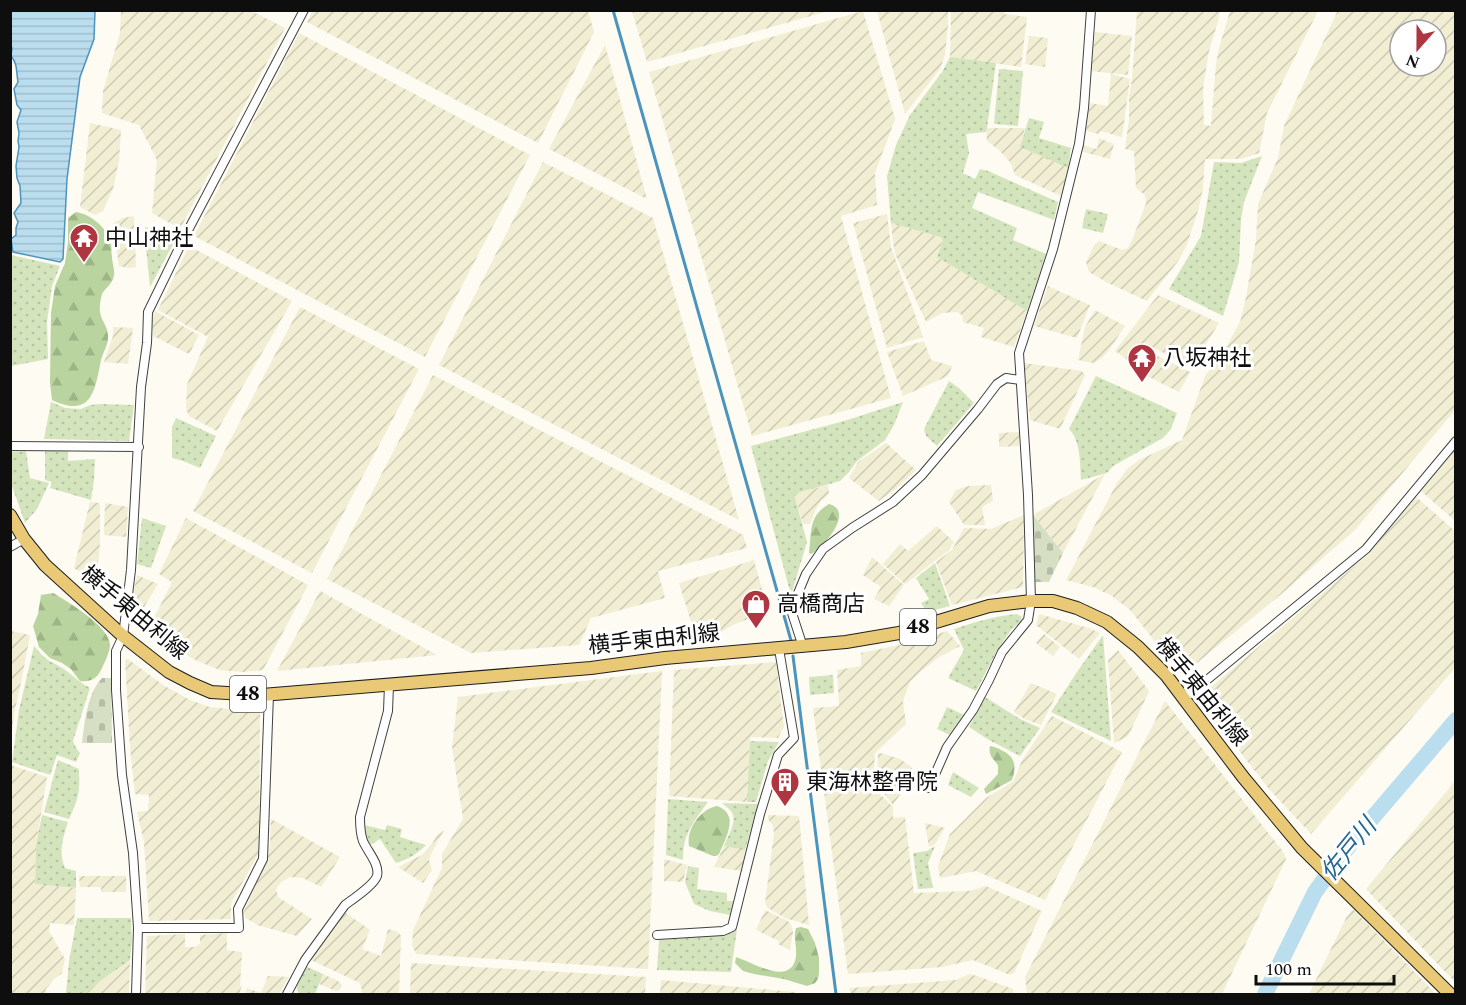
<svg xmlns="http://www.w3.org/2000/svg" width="1466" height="1005" viewBox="0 0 1466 1005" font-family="Spectral,'Noto Sans JP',serif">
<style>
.farmland{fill:url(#farmland-furrows);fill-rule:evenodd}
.grass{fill:url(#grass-dots)}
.forest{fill:url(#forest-firs)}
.cemetery{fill:url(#cemetery-stones)}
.water{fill:url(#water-rules);stroke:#4b94be;stroke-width:1.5}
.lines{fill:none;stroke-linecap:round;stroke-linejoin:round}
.stream{stroke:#4b94be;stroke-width:3}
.river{stroke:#bbdeef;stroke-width:16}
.minor-casing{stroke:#414141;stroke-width:10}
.primary-casing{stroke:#1f1f1f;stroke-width:14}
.minor{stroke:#fff;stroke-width:8}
.primary{stroke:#e9c976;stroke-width:12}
.labels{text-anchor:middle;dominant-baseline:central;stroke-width:6;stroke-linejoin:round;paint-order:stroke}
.shield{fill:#fff;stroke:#565656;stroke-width:1.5}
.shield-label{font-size:21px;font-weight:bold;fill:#0e0e0e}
.poi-label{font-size:22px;fill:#0e0e0e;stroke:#fff;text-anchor:start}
.street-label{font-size:22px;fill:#0e0e0e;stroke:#fff}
.water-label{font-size:24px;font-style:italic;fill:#256793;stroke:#fff}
</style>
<defs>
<pattern id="farmland-furrows" width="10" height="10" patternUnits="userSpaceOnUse" patternTransform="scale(1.5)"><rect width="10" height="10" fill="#f1eed4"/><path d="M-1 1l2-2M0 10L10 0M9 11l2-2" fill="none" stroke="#cdcbb5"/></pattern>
<pattern id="grass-dots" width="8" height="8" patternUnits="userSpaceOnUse" patternTransform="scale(1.5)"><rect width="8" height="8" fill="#d4e5be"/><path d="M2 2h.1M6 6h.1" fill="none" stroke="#b5c3a2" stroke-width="1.8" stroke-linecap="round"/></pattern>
<pattern id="forest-firs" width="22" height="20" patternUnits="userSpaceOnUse" patternTransform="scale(1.5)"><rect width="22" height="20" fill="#b9d49f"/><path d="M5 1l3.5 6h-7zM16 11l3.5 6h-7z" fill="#9eb588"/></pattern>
<pattern id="cemetery-stones" width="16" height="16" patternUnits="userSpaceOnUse" patternTransform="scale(1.5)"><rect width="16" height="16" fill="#d6dec4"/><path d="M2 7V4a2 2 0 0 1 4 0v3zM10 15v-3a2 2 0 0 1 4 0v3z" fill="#b6bda7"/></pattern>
<pattern id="water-rules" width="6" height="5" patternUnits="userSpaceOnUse" patternTransform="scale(1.5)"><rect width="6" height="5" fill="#bbdeef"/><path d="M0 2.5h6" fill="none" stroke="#a0bdcc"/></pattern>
</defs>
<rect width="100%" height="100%" fill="#fdfbf2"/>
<path class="farmland" d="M313,10L588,11L594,32L538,143L307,22Z
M1338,10L1455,11V410L1355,530L1279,596L1182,675L1130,610L1112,596L1093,587L1066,580L1117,483L1127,469L1139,460L1182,440L1205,376L1228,344L1240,322L1246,297L1256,240L1258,204L1278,158L1284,126ZM1400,30H1436V66H1400Z
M121,11H252L285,28L180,229L152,213L157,160L139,125L102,113L103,91L120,33Z
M632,11V10L829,11L647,62Z
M863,11L895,119L875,173L877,205L841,216L891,398L752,436L649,72Z
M877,11H948V26L945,55L940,69L905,114Z
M951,11H1004V14L1027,17L1021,67L950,57Z
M1137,11H1220L1219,18L1209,51L1203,88L1204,125L1211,126L1216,64L1219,48L1230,11H1318L1267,113L1259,153L1241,159H1205L1203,188L1198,211L1187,244L1179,260L1147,301L1108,283L1089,272L1086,262L1094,245L1099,241L1122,250L1128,248L1133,238L1146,203L1145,195L1136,188L1134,151L1125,149L1129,119V96L1132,80Z
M1095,32L1132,36L1128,75L1091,71Z
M299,33L530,155L425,357L194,236Z
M1029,36L1048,38L1045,67L1025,64Z
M605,45L647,199L549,149Z
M1111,74L1130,79L1122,137L1100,131L1099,134L1086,131L1090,103L1108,106Z
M90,123L121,130L119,160L113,189L103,211L95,215L80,207Z
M987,128H1025L1020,147L1068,168L1061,196L1015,175L1010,162L999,150L987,141L986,132Z
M1099,138L1114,144L1110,159L1080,151L1081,145L1097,149Z
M543,162L653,218L739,520L439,365Z
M887,214L891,247L923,337L887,348L853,223Z
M134,216L136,267L129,268L119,266L113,223L123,218Z
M891,223L940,237L943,240L937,257L1027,311L1014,347L981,337L984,328L963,322L962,315L957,312L942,313L926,322L896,256L893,243Z
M189,246L292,301L217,431L189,416L186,409L187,384L208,337L158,310Z
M1048,286L1090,305L1077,338L1034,326Z
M1158,295L1219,323L1196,360L1189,364L1182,363L1145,343L1131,362L1115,351Z
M300,307L419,369L312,573L193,511Z
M1095,310L1125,326L1107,353L1099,360L1093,363L1078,360L1085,327Z
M155,311L199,335L189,354L153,336L152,320Z
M113,327L133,328L128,364L104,362L113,336Z
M924,341L931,360L952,366L948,376L903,396L887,352Z
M1158,356L1190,372L1179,392L1147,376Z
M1024,363L1082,371L1085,375L1060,429L1030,420Z
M433,375L743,535L747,548L658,571L665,598L591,618L579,645L471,653L327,579Z
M1019,432V446L999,447V433Z
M886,443L916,470L897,488L879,501L849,478L858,462Z
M1455,450V521L1421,491Z
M1105,474L1063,553L1033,515Z
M828,485L829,494L821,501L815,511L810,524H803L794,494Z
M991,485L993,501L982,507L985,525H964L949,502L956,490L968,486Z
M1415,496L1455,531V668L1311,834L1269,789L1198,698L1370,553Z
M90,502L100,503V541L99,558L93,581L74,568Z
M105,503L128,507L126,537L104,535Z
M1024,515L1023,587L952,605L936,562L952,550L964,528L991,529Z
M186,518L308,585L263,670L243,672L220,670L197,661L174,648L150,626L172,582L159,574Z
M937,526L954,542L949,550L905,584L883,564L900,544L908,551Z
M872,557L904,585L889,606L874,599L881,587L863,575Z
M754,560L768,611L733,625L711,638L697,641L679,583Z
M137,575L158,584L140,614L134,604L133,594Z
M320,591L437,655L277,671Z
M1039,614L1089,628L1100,633L1079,659L1036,625Z
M11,631L30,635L21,683L14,714L11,740Z
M947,631L960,646L939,657L920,672L910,682L903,701L906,724L875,753L873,783L879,793L893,807V818L905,817L914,893L969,891L986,886L1042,911L1014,973L1010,975L973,960L942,967L848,974L813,708L839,706L837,670L861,666V653L909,643Z
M1044,634L1060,647L1053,656L1036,643Z
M1118,650L1149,691L1131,730L1127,737L1114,743L1108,660Z
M128,659L163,685L190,700L210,707L240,710L260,707L259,853L231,903V919L149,921L144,842L137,812L148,811L149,795L135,794L130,748L125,660Z
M776,662L784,727L778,738L750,737L747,802L669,796L674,670Z
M662,671L648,969L416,954L412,945L413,930L442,868V854L463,819L452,747L458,697Z
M1031,683L1057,694L1041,725L1025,719L1014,712Z
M1165,701L1284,853L1286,859L1222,994H1027L1025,977Z
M1052,716L1122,752L1045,900L976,871L940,878L938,866L950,834L986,798L1014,781L1022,760Z
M878,753L884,754L900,759L910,766L915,772L916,775L913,780L903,790L893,805L877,785Z
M10,765L47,777L36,845L35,884L76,888L74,925L50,923L49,931L65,959L62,973L54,979L46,989L45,994H11Z
M1455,781V982L1366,889Z
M768,815L799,816L809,925L785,918L768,908L765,903L774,833L773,826L768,819Z
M271,819L340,857L321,887L303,878L290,877L281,882L276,889L278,897L312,919L297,936L257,925L246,918L243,913L267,861L270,845Z
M925,823L945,828L935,844L929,847Z
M444,830L431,854L429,860L432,870L423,883L398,867L422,855L432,844L437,835Z
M724,846L745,850L742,871L714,867Z
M664,859L687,865L683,882L664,881Z
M79,876H126V892H101V887H80Z
M1353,909L1436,994H1309L1346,918Z
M765,910L788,921L792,927L793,933L790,950L778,944L779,941L756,930Z
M346,913L370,930L362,949L381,956L388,929L398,932L401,936L399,994H362V990L360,983L311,960L331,929Z
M227,933V950L242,952L240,986H242L239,994H145L147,936L185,934V947H196L200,943V935Z
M130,960L129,994H84L103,979Z
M411,963L646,977L645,994H410Z
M323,974L338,981L342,985L340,990L336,991L319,984Z
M969,974L977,976L1013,989V994H851L849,988L956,980Z
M268,976L289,977L279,994H245L247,988L261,993Z
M661,980L794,992L797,994H660Z"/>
<path class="grass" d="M950,57L996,63L987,128L986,132L966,134L969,153L963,173L975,179L980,169L988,171L1058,202L1054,220L978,192L972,208L1017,228L1013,240L1046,254L1027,311L937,257L943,240L940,237L891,223L887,176L896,145L910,115L942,72Z
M999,69L1023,71L1018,126L994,124Z
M1029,118L1044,122L1039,138L1071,148L1068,168L1020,147Z
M1262,156L1244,202L1241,219L1239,262L1223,316L1169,289L1201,236L1214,162L1241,163Z
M1086,209L1108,214L1103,233L1082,228Z
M145,227L154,229L176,239L150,287L145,237Z
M11,255L60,266L52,286L47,322L48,359L11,366Z
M1096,376L1177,413L1171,429L1163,438L1113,466L1107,473L1081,480C1080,464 1081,441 1069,429Z
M949,381L959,388L974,403L937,446L926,436L924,429Z
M51,402L65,408L81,409L90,405L101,404L134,405L129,441L44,439Z
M903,402L894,425L885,440L857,461L849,472L840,481L794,494L807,542L791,595L751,446L844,421Z
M176,418L216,436L200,468L183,461L172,458V427Z
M26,451L30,478L49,483L37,509L25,523L11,483L10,452Z
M45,451H68V461L95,459L94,480L91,500L50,488L52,482L45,480Z
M142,518L166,526L151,568L137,564Z
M935,563L950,606L927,612L921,603L929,599L916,578Z
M1017,614L1022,617L1020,622L1011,630L998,649L976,691L948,678L964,650L954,629C975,622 995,616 1017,614Z
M1103,635L1111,741L1051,712L1077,672Z
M34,646C45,659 47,660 61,667C71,673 78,682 90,688L73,741L76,748L80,753L76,762L57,755L50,775L12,762L19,710Z
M833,675L834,693L810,695L809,677Z
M985,697L1020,719L1040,728L1020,756L989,740L969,727Z
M947,707L964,715L950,735L937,729Z
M750,741L779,742L768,761L756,802H747Z
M58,760L79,769C80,793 79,797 69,819L44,812Z
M953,772L979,788L971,797L948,785Z
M668,799L708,802C693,823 683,833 683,860L666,855Z
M722,803L758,804L745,850L724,846C727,838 736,823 733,815C732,810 725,806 722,803Z
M42,815L68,822C63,838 58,852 65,868L76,871V888L35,884L36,845Z
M364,825L385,830L387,825L402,829L400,837L426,845C417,854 409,859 396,863L380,839L369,846L364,831Z
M935,846L928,863L933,888L918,889L913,853L927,851Z
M688,866L699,868L697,889L727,893V901H734L730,915L710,911L694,904L685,882Z
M77,918H131L132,940L130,960L103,979L84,994H66L69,961Z
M737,929L731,972L657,970L659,940L726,934Z
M305,966L323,974L315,994H299C293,984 300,976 305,966Z"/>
<path class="forest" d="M76,212C89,214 104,225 110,239C112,244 111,251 112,257C112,263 115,270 114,275C113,284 106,287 102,294C101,297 99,309 100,312C101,321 109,327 108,338C108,345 103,352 101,360C95,390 92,419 52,400L50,383L51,313L55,286L65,263L68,242V218Z
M829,504C855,511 824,547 811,554L809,553C812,532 808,516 829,504Z
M53,593C68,602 111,627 110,646C109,653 105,662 102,668C97,679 91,682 80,681L71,669L62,663L50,658L39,647L33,626L38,614L41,595Z
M990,746C996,747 999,749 1005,752C1016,759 1016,768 1012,780L986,794L984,789L998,774V765C993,759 988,755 990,746Z
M717,806C740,814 726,838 719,854L716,856H713L689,846C686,830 700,809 717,806Z
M801,927L808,929L815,943L819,958V973L818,979L815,983L807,986L784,979L754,974L743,971L735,963L736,957C752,962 792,988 796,956C797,946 793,937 796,928Z"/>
<path class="cemetery" d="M1033,515L1063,553L1049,582H1034Z
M102,678H111L112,743H82C85,721 87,694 102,678Z"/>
<path class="water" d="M11,11H95L94,39L80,77L67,179L63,259L60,262L13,252L11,239L16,235V228L18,222L14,213L21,203L20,186L17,178L16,166L19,147L18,141L19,133L17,122L21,110L17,105L14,89L18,82C16,72 18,64 11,56L12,48L10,45Z"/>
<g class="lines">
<path class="stream" d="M613,10L792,644
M793,656L836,994"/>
<path class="river" d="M1265,994L1315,892L1351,843L1456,720"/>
<g class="minor-casing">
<path id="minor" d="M10,446L139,447
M10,547L24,539
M803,647L791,610L806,574L823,549L852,528L893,502L922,475L978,409L997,384L1006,378L1020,380
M1185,698L1366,549L1456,441
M929,788L947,747L973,710L989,680L1002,652L1028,620L1031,601L1028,495L1019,353L1053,249L1079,144L1084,108L1091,10
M138,928H239L238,909L263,859L269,694
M657,935L723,931L732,927L760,814L778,755L794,738L779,649
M136,994L138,928L133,853L122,775L116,690V651L123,636L131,570L141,387L147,343L148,312L184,238L304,10
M287,994L305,960L345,905C353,899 374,885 377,876C380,864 367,851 363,841C360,833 360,825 360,817L388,711L389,685"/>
</g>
<g class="primary-casing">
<path id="primary" d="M10,515L24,539L45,565L123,636L169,672L190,683L211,692L262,695L591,668L665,658L846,642L899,633L989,606L1031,601H1053L1077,608L1107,622L1138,647L1166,675L1243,777L1302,848L1450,994"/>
</g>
<use href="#minor" class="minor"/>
<use href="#primary" class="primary"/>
</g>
<defs>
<g id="temple-pin" transform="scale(1.5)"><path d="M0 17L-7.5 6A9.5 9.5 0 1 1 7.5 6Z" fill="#af3640" stroke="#fff"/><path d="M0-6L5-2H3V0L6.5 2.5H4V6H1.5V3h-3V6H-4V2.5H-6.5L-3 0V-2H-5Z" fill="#fff"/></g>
<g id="shop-pin" transform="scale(1.5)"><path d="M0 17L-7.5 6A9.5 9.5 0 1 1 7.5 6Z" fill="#af3640" stroke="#fff"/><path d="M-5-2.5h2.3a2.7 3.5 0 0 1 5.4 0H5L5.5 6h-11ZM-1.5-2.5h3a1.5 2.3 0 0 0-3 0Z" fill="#fff"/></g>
<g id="building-pin" transform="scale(1.5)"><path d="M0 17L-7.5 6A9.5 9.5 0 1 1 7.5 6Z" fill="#af3640" stroke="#fff"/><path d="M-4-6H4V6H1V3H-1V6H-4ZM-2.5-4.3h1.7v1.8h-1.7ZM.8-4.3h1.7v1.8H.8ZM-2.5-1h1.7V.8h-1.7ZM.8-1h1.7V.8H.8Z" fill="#fff"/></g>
</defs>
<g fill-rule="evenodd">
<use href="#temple-pin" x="84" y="238"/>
<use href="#temple-pin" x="1142" y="358"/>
<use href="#shop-pin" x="756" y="604"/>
<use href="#building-pin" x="785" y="782"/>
</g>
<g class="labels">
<g class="shield">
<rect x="900" y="609" width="36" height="36" rx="4.5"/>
<rect x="230" y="676" width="36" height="36" rx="4.5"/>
</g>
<g class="shield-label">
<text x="918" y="627">48</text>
<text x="248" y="694">48</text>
</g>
<g class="poi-label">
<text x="105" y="238">中山神社</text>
<text x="1163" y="358">八坂神社</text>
<text x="777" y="604">高橋商店</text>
<text x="806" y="782">東海林整骨院</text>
</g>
<g class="street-label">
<text transform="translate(134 613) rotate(40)">横手東由利線</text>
<text transform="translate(654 640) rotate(-6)">横手東由利線</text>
<text transform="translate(1201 692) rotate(51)">横手東由利線</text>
</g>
<g class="water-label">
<text transform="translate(1349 850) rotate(-51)">佐戸川</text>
</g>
</g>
<rect width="1466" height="1005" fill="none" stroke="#0e0e0e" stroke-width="24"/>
<g transform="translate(1418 48) rotate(201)"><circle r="28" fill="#ffffff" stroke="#9f9f9f" stroke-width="1.5"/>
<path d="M0-4.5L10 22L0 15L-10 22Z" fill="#af3640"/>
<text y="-9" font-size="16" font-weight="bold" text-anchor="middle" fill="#0e0e0e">N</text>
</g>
<path d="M1256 975v9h138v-9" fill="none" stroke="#0e0e0e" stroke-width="3"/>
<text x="1265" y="975" font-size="18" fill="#0e0e0e" stroke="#ffffff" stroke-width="4.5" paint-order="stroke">100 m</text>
</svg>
